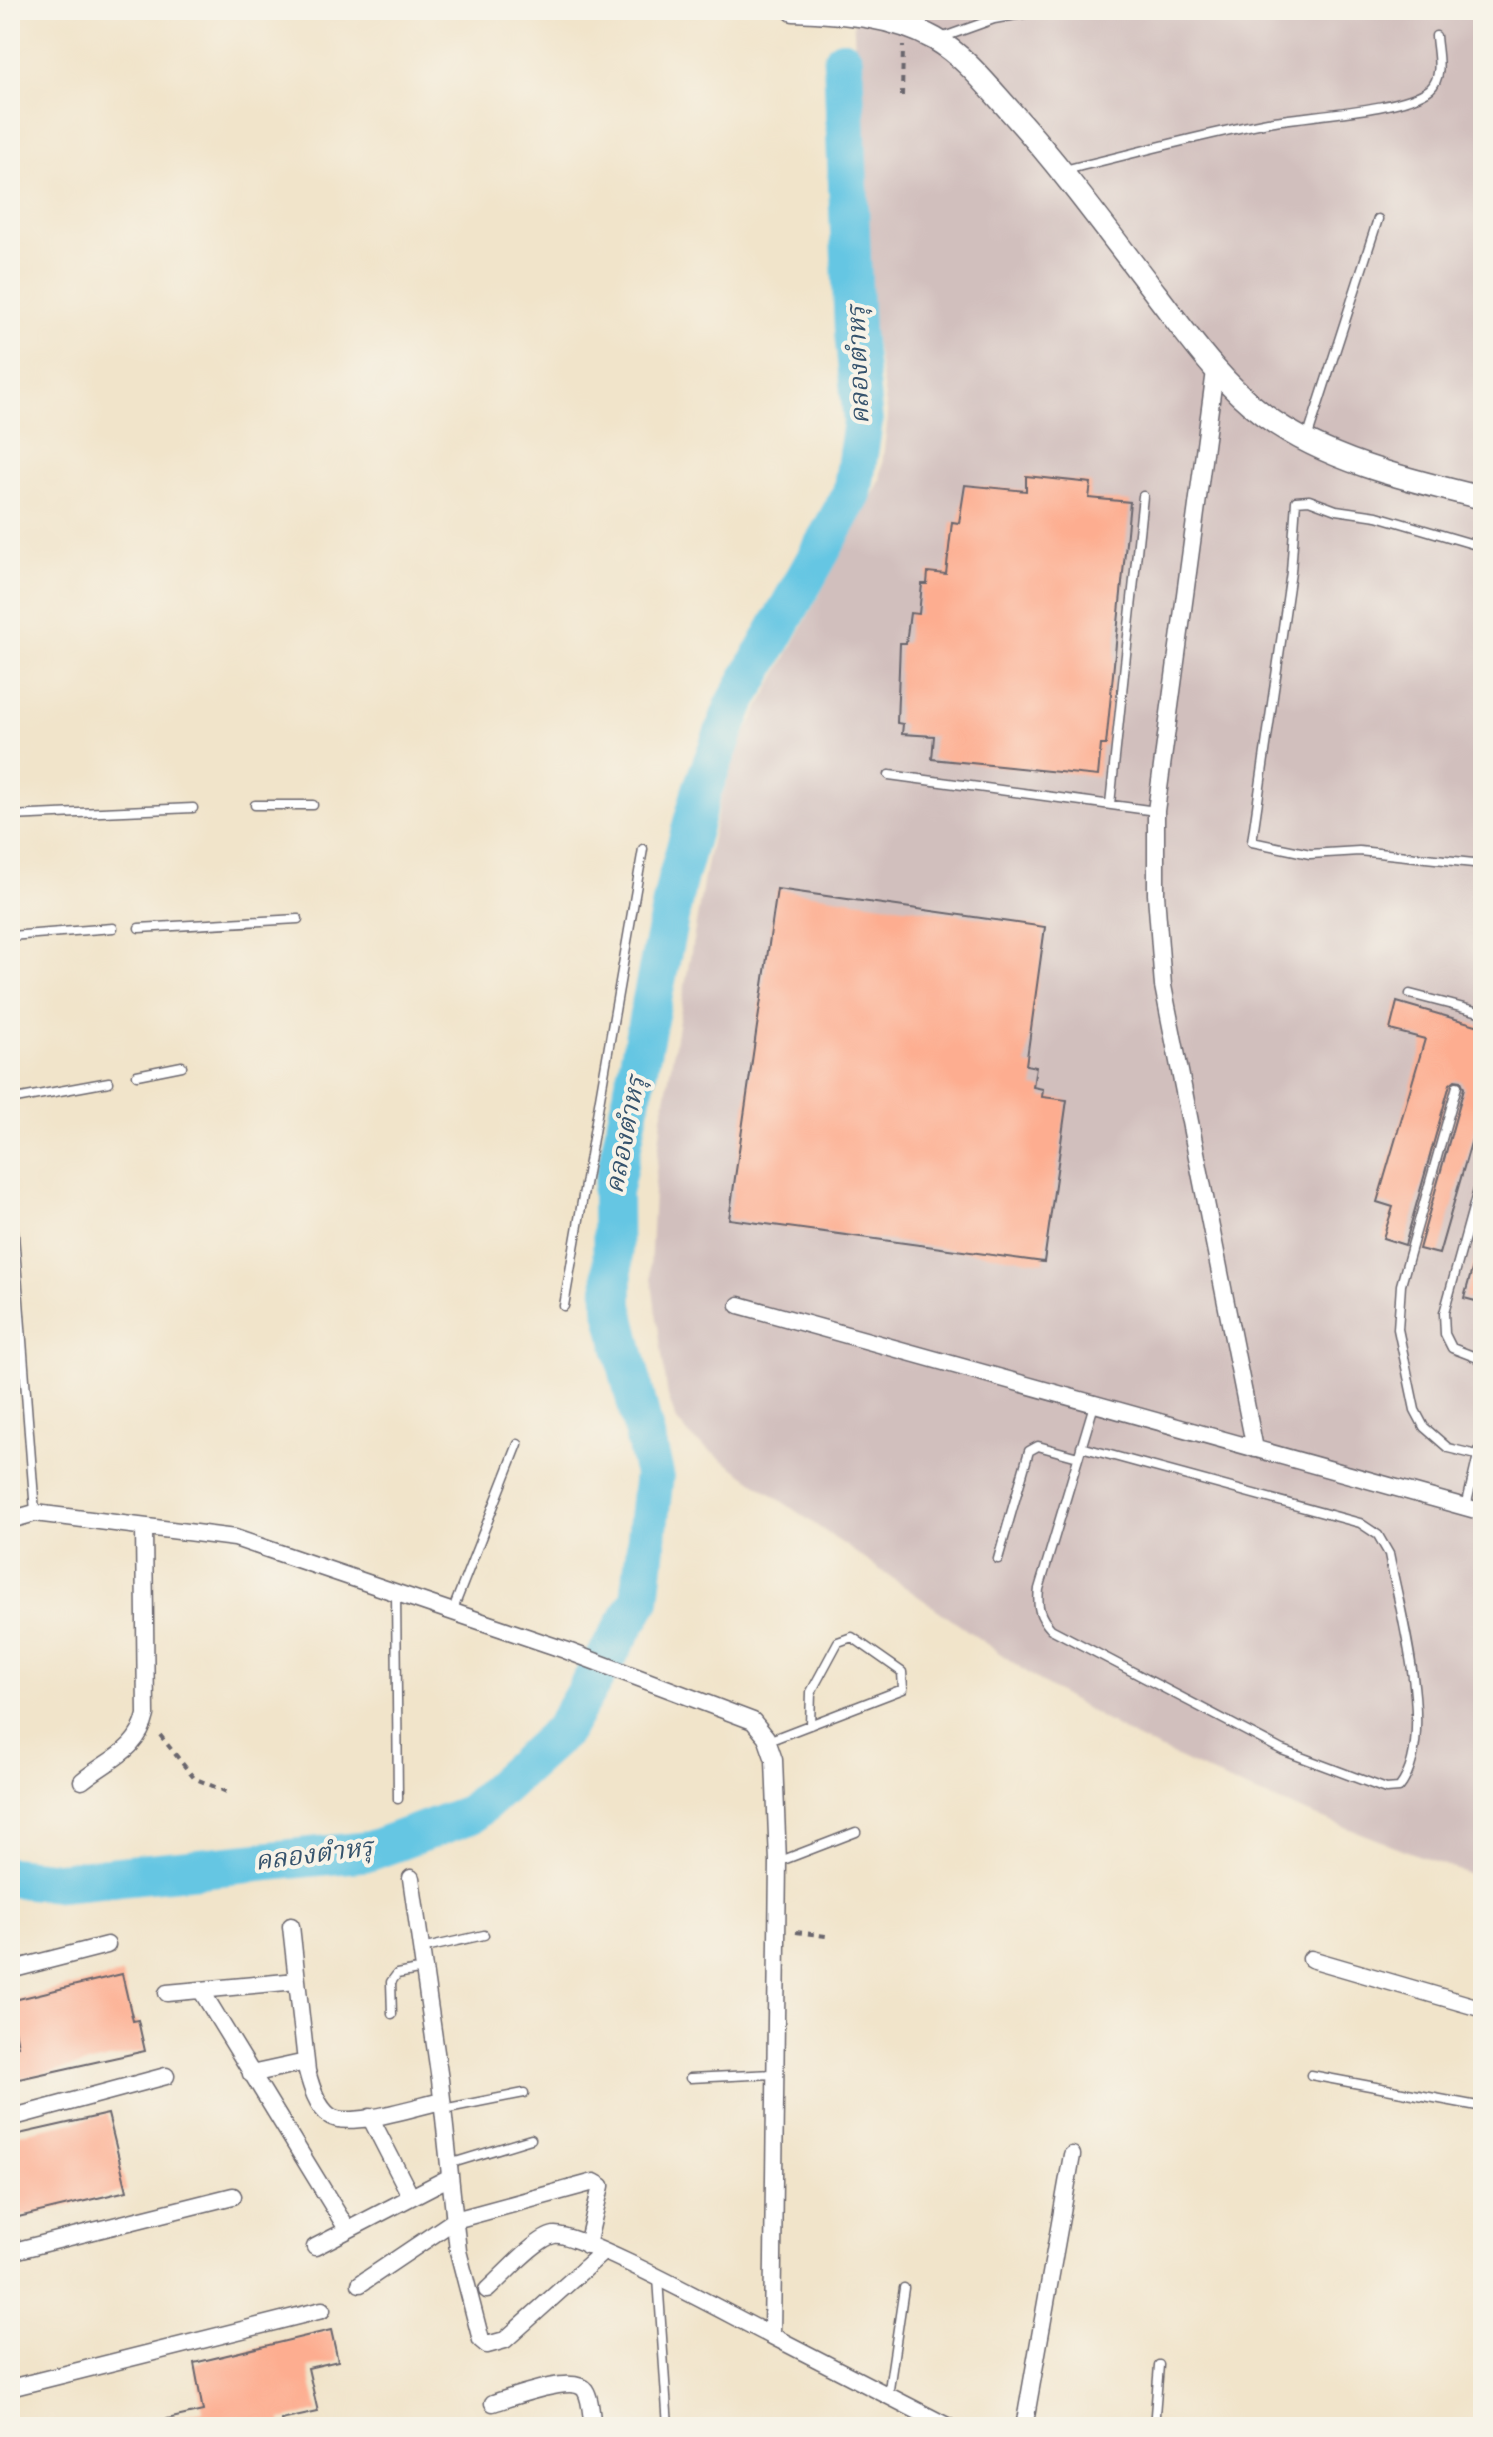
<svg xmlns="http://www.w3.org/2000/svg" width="1493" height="2437" viewBox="0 0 1493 2437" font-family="'IM FELL English','Noto Serif Thai',serif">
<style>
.industrial{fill:#d1bfbd}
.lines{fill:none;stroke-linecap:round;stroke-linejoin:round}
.river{stroke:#65c6e3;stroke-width:40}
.building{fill:#fdad90}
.service-casing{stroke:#6a666d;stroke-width:11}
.minor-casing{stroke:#6a666d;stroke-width:19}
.tertiary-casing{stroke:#6a666d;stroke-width:25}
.path{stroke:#6a666d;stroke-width:4;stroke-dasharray:6 6;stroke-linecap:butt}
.service{stroke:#fff;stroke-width:8}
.minor{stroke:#fff;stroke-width:16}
.tertiary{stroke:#fff;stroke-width:22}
.labels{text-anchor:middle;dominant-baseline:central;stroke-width:8;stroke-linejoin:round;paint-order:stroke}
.water-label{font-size:26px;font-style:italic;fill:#36536d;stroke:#f7f3e8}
</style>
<rect width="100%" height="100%" fill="#f7f3e8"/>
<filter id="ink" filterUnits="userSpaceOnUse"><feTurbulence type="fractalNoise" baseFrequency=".0125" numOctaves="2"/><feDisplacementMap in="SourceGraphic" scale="16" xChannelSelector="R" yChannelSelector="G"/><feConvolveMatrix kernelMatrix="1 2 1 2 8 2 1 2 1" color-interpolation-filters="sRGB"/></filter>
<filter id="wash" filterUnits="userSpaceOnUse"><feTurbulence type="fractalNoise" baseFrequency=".006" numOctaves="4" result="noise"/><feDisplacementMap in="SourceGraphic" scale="32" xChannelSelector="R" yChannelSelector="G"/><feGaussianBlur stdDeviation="1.8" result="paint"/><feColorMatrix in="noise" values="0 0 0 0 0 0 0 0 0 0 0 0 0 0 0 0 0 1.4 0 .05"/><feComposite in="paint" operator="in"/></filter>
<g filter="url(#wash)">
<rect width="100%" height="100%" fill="#f1e4ca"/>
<path class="industrial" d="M853,10H1483V1880L1243,1788L1136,1738L1044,1684L694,1440L677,1421L668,1397L650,1269L654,1191L662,1117L708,855L721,798L742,740L880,481L888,417L865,279Z"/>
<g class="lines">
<path class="river" d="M10,1877L59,1882L370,1851L471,1814L563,1730L640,1600L654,1474L613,1306L612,1193L676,884L702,790L734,707L852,494L863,422L854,331L843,60"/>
</g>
<g id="blocks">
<path class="building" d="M1026,476L1091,483L1089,498L1130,502L1106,745H1101L1098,776L932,759L934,736L902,734L903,724L897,723L900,643H906L910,613L919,614L922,584H927L928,572L946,574L952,522L959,523L965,485L1026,491Z
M777,889L1045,927L1026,1065L1036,1067L1033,1087L1043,1089L1042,1097L1067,1100L1044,1262L729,1219Z
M1397,1002L1483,1027V1101L1439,1254L1419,1249L1464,1088L1461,1081L1455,1080L1450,1084L1405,1245L1383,1238L1393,1207L1377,1202L1425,1039L1390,1030Z
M1478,1248L1483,1249V1303L1464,1298Z
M122,1974L133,2021L138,2020L145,2051L10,2081V2048L18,2046L10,2001Z
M108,2114L127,2191L10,2219V2136Z
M331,2330L338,2361L308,2368L318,2412L281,2420L282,2427H168L167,2419L203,2411L194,2363Z"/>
</g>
</g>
<g filter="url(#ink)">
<use href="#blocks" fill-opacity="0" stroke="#6a666d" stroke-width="2"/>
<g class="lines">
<g class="service-casing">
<path id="service" d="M941,38L994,19L1046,10
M1064,170C1132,154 1200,135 1268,122C1305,115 1403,111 1430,89C1444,76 1437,53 1436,36
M1307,439L1378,219
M1483,547L1377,516L1336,510L1309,500L1296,501L1291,572L1252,842L1310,854L1359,851L1483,864
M889,775L1156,811
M1110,804L1143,496
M255,805H313
M10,816L193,808
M139,928L298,919
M10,936L113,928
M1410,994L1483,1013
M137,1075L182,1066
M1457,1086L1401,1285L1398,1329L1415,1410L1424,1427L1448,1448L1477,1455
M10,1100L109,1082
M1483,1172L1444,1313L1445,1334L1452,1348L1483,1360
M10,1182L35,1512
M564,1306L643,849
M1081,1447L1360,1523L1378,1535L1389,1554C1400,1612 1438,1740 1399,1788L1386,1789L1282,1750L1051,1629C1039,1616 1037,1606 1039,1589L1094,1405
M1466,1507L1483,1434
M998,1559L1029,1451L1038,1446L1078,1457
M396,1593L398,1799
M452,1612L518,1444
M768,1741L903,1689L902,1672L852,1637L838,1642L811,1692L810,1725
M778,1862L856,1832
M421,1949L484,1935
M392,2014L391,1982L397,1974L423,1969
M1311,2075L1483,2107
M690,2078L775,2074
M443,2109L524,2093
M449,2164L531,2139
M658,2278L668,2427
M888,2396L904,2288
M920,2427L926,2415
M1154,2427L1159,2365"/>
</g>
<g class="minor-casing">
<path id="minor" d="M1215,371L1156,811V894L1163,986L1255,1449
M739,1305L1483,1512
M10,1520L35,1513L235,1538L565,1650L753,1721L766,1737L774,1760L778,1862L772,2336L949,2427
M82,1781C109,1759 138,1751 146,1715L144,1527
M411,1878L440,2080L458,2251L481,2340L487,2345L505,2340L603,2252
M291,1926L307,2071C311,2086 317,2107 330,2116C349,2129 418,2106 442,2101
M1311,1959L1483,2009
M10,1970L107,1945
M201,1990L347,2229
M167,1993L297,1981
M251,2074L306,2062
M370,2117L411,2197
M10,2118L166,2076
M315,2247L450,2177
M10,2252L233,2196
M360,2284L455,2220L594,2182L601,2186L587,2245
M487,2290C502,2277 536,2238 554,2235C578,2231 739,2320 772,2336
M10,2388L322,2310
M493,2403C510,2398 573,2374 585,2390C591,2399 591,2416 593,2427
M1024,2427L1072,2155"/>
</g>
<g class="tertiary-casing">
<path id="tertiary" d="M794,10C842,12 892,15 935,39C966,57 989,88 1013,114C1064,171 1109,233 1156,294C1189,337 1220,382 1264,415C1326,461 1409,480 1483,498"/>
</g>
<path class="path" d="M902,96L903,46
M160,1735L194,1778L229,1793
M796,1932L826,1936"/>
<use href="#service" class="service"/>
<use href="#minor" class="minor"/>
<use href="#tertiary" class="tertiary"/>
</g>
</g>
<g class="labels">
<g class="water-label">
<text transform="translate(859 365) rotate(-92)">คลองตำหรุ</text>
<text transform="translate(626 1135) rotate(-79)">คลองตำหรุ</text>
<text transform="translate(314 1855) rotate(-7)">คลองตำหรุ</text>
</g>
</g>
<rect width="1493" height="2437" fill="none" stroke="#f7f3e8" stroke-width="40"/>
</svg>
